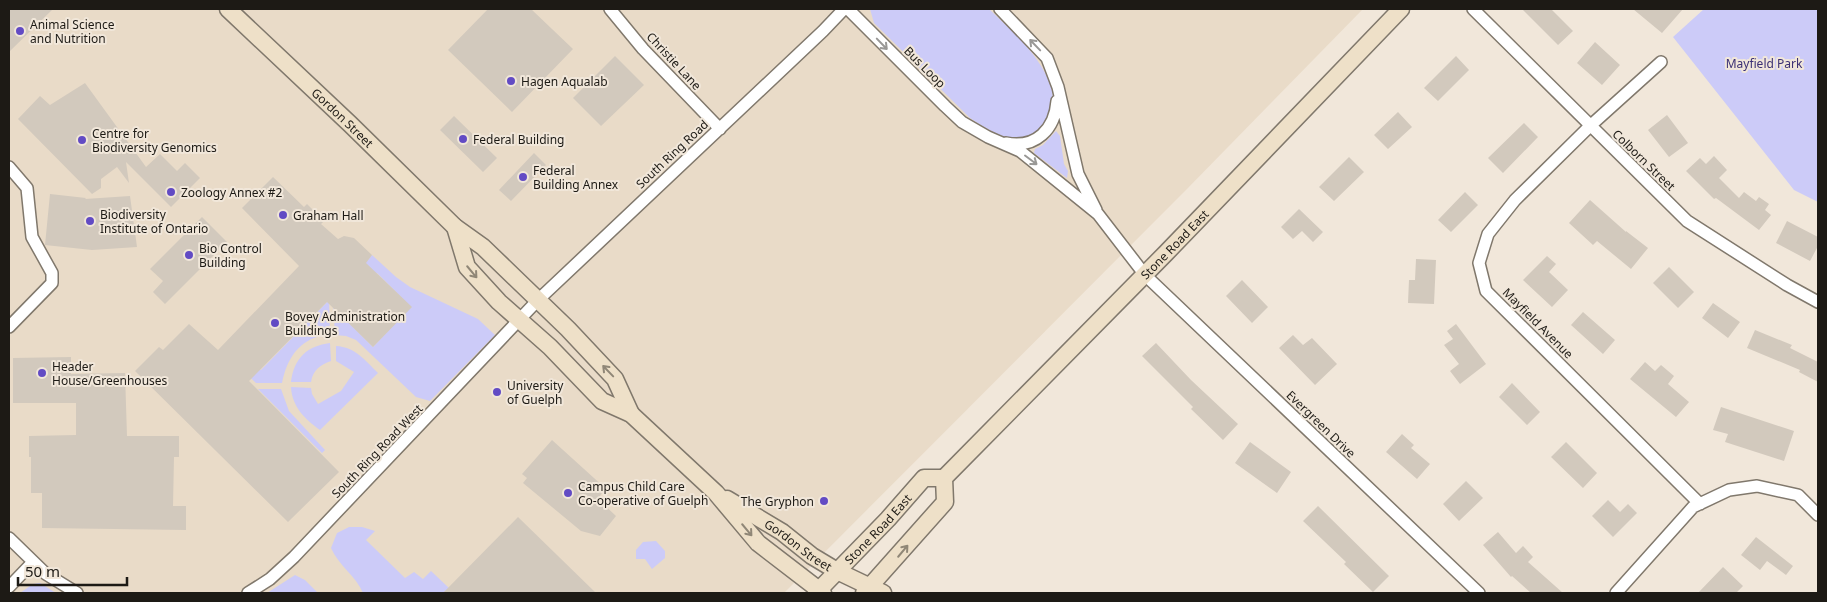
<svg xmlns="http://www.w3.org/2000/svg" width="1827" height="602" viewBox="0 0 1827 602" font-family="'Noto Sans',sans-serif">
<style>
.built{fill:#e9dbc8}
.green{fill:#cccbf8}
.building{fill:#d2c9bd}
.lines{fill:none;stroke-linecap:round;stroke-linejoin:round}
.minor-casing{stroke:#80786c;stroke-width:14}
.secondary-casing{stroke:#80786c;stroke-width:19}
.minor{stroke:#fff;stroke-width:11}
.secondary{stroke:#eee0c8;stroke-width:16}
.oneway{stroke:#999896}
.oneway2{stroke:#908777}
.poi-dot{fill:#624bc4;stroke:#f1e7da;stroke-width:2}
.labels{text-anchor:middle;dominant-baseline:central;stroke-width:4;stroke-linejoin:round;paint-order:stroke}
.poi-label{font-size:12px;fill:#1d1a15;stroke:#f1e7da;text-anchor:start}
.street-label{font-size:12px;fill:#1d1a15;stroke:#f1e7da}
.park-label{font-size:12px;fill:#3b3074;stroke:#f1e7da}
</style>
<rect width="100%" height="100%" fill="#f1e7da"/>
<path class="built" d="M9,9H1363L1185,191L784,593H9Z"/>
<path class="green" d="M870,9H989C1012,31 1041,56 1051,87C1058,110 1044,136 1019,138C1016,138 1012,139 1008,138C995,134 982,126 970,118L874,23Z
M1704,9H1818V202L1794,190L1673,37Z
M1056,131L1060,136L1064,164L1068,171L1067,178L1034,153L1035,149L1043,145Z
M372,255L396,277L410,287L478,319L495,335L430,401L416,397L356,340L346,336L335,335L333,302L338,312L373,347L411,307L377,273L351,279Z
M329,300L330,335C325,336 319,336 314,338C294,346 286,364 282,383H256L238,366L261,370Z
M330,343L331,361C320,365 313,370 311,382H291C294,358 307,346 330,343Z
M336,346C355,347 365,360 378,373L320,430C305,419 292,407 291,387L311,388L312,394L318,404L341,391L354,372L336,361Z
M281,389L289,411L325,450L322,453L258,389Z
M349,527H362L375,531L366,540L405,578L414,572L423,579L431,571L449,588L443,593H363C356,576 339,566 331,548L337,533Z
M656,541L665,551V558L652,569L645,559H636V550L643,542Z
M295,575L305,580L318,593H267Z
M40,583L56,593H20L33,584Z"/>
<path class="building" d="M9,9H53L9,52Z
M488,9H531L573,49L512,112L448,50Z
M1522,9H1551L1573,31L1558,45Z
M1633,9H1683L1662,33Z
M1595,42L1620,65L1602,85L1577,63Z
M615,56L644,85L601,126L573,98Z
M1456,56L1469,70L1438,101L1424,88Z
M85,83L146,167L160,154L177,171L185,163L200,178L171,207L126,162L129,183L117,167L101,179V188L92,194L18,119L40,96L50,105Z
M1398,112L1412,127L1388,149L1374,135Z
M1667,115L1688,143L1669,157L1648,130Z
M454,116L497,158L483,172L440,130Z
M1524,123L1538,137L1503,173L1488,158Z
M534,153L546,165L511,201L499,190Z
M1714,156L1727,170L1719,178L1739,198L1744,192L1756,201L1759,197L1769,204L1765,210L1771,215L1759,230L1716,198L1714,199L1686,171L1700,158L1706,164Z
M1349,157L1364,172L1334,201L1319,187Z
M273,177L304,207L307,204L324,221L321,224L338,239L344,236L354,238L372,255L366,263L412,307L373,347L327,302L249,381L339,472L288,522L135,371L159,347L163,350L189,324L218,350L299,266L242,208Z
M1465,192L1478,205L1451,232L1438,220Z
M50,194L86,198L85,199L130,196L137,247L92,250L45,245Z
M1590,200L1626,232V231L1648,248L1631,269L1597,241L1593,245L1569,223Z
M1299,209L1323,232L1313,242L1302,231L1293,239L1281,227Z
M202,217L227,242L165,304L153,292L163,281L150,269Z
M1787,221L1818,237V246L1810,261L1776,243Z
M1547,256L1556,264L1549,272L1568,290L1552,307L1523,280Z
M1416,259L1436,260L1434,304L1408,303L1409,280H1415Z
M1669,267L1694,292L1678,308L1653,283Z
M1242,280L1268,307L1252,323L1226,296Z
M1713,303L1740,322L1728,338L1702,318Z
M1583,312L1615,340L1603,354L1571,325Z
M1456,324L1486,364L1460,384L1450,371L1459,364L1444,345L1453,339L1447,331Z
M1755,330L1792,345L1790,348L1818,362V382L1799,372L1800,370L1747,348Z
M1293,335L1303,345L1312,338L1337,364L1315,385L1279,348Z
M1156,343L1191,380L1238,424L1223,440L1191,409L1193,407L1142,356Z
M71,357V374L125,373L127,436H179V457H174L173,506H186V530L42,528V493H31V457H29V436L76,435V403H13V358Z
M1645,362L1655,371L1661,365L1674,376L1668,384L1689,402L1676,417L1630,379Z
M1512,383L1540,412L1527,425L1499,397Z
M1721,407L1794,431L1784,461L1725,442L1728,434L1713,430Z
M1402,434L1414,445L1411,448L1430,464L1417,479L1386,452Z
M552,440L605,488L598,499L616,516L600,536L581,531L523,483L527,478L522,474Z
M1250,442L1291,472L1277,493L1235,463Z
M1566,442L1597,473L1583,488L1551,457Z
M1466,481L1483,498L1459,521L1443,504Z
M1608,500L1620,512L1628,504L1637,513L1613,537L1592,516Z
M1318,506L1389,576L1373,592L1344,564L1346,562L1303,521Z
M518,517L596,593H443Z
M1498,532L1516,553L1523,546L1533,557L1528,562L1563,593H1531L1512,576L1511,577L1483,545Z
M1756,537L1793,566L1786,575L1767,561L1760,570L1741,555Z
M1723,567L1743,586L1736,593H1698Z"/>
<g class="lines">
<g class="minor-casing">
<path id="minor" d="M610,9L643,49L720,129
M848,9L945,106L962,122L988,137L1020,151L1098,214L1145,275L1479,593
M1000,9L1047,58L1058,87L1078,174L1096,210
M1473,9L1687,221L1787,285L1818,302
M1661,62L1590,126L1515,200L1488,234L1479,263L1486,291L1700,504
M1006,143C1036,149 1055,129 1057,101
M9,167L27,188L32,237L52,273V283L9,327
M9,538L46,574L77,593
M9,587L33,562
M248,593L270,579L294,557L538,300L823,31L844,9
M1616,593L1693,507L1729,490L1757,486L1798,495L1818,515"/>
</g>
<g class="secondary-casing">
<g id="secondary">
<path id="s1" d="M228,9L350,124L455,227L483,247L568,329L615,379L631,414"/>
<path d="M455,227L467,267L499,302L550,347L602,401L631,414L716,493L758,543L823,593"/>
<path id="s2" d="M727,499L782,532L812,556L837,571L883,593"/>
<path id="s3" d="M816,593L888,519L924,478H944"/>
<path id="s4" d="M864,593L945,502L944,478L1166,253L1401,9"/>
</g>
</g>
<use href="#minor" class="minor"/>
<use href="#secondary" class="secondary"/>
</g>
<defs><path id="oneway-shaft" d="M-6 0H5M1.5-3L5.5 0L1.5 3" fill="none" stroke-width="1.6" stroke-linecap="round" stroke-linejoin="round" transform="scale(1.25)"/></defs>
<g class="oneway">
<use href="#oneway-shaft" transform="translate(882 44) rotate(46)"/>
<use href="#oneway-shaft" transform="translate(1035 45) rotate(-134)"/>
<use href="#oneway-shaft" transform="translate(1031 160) rotate(37)"/>
</g>
<g class="oneway2">
<use href="#oneway-shaft" transform="translate(472 272) rotate(50)"/>
<use href="#oneway-shaft" transform="translate(608 371) rotate(-134)"/>
<use href="#oneway-shaft" transform="translate(747 530) rotate(50)"/>
<use href="#oneway-shaft" transform="translate(903 551) rotate(-50)"/>
</g>
<g class="poi-dot">
<circle cx="20" cy="31" r="5"/>
<circle cx="511" cy="81" r="5"/>
<circle cx="463" cy="139" r="5"/>
<circle cx="82" cy="140" r="5"/>
<circle cx="523" cy="177" r="5"/>
<circle cx="171" cy="192" r="5"/>
<circle cx="283" cy="215" r="5"/>
<circle cx="90" cy="221" r="5"/>
<circle cx="189" cy="255" r="5"/>
<circle cx="275" cy="323" r="5"/>
<circle cx="42" cy="373" r="5"/>
<circle cx="497" cy="392" r="5"/>
<circle cx="568" cy="493" r="5"/>
<circle cx="824" cy="501" r="5"/>
</g>
<g class="labels">
<g class="poi-label">
<text x="30" y="24">Animal Science<tspan x="30" dy="14">and Nutrition</tspan></text>
<text x="521" y="81">Hagen Aqualab</text>
<text x="92" y="133">Centre for<tspan x="92" dy="14">Biodiversity Genomics</tspan></text>
<text x="473" y="139">Federal Building</text>
<text x="533" y="170">Federal<tspan x="533" dy="14">Building Annex</tspan></text>
<text x="181" y="192">Zoology Annex #2</text>
<text x="100" y="214">Biodiversity<tspan x="100" dy="14">Institute of Ontario</tspan></text>
<text x="293" y="215">Graham Hall</text>
<text x="199" y="248">Bio Control<tspan x="199" dy="14">Building</tspan></text>
<text x="285" y="316">Bovey Administration<tspan x="285" dy="14">Buildings</tspan></text>
<text x="52" y="366">Header<tspan x="52" dy="14">House/Greenhouses</tspan></text>
<text x="507" y="385">University<tspan x="507" dy="14">of Guelph</tspan></text>
<text x="578" y="486">Campus Child Care<tspan x="578" dy="14">Co-operative of Guelph</tspan></text>
<text x="814" y="501" text-anchor="end">The Gryphon</text>
</g>
<g class="street-label">
<text transform="translate(674 61) rotate(47)">Christie Lane</text>
<text transform="translate(925 67) rotate(45)">Bus Loop</text>
<text stroke="none"><textPath href="#s1" startOffset="158">Gordon Street</textPath></text>
<text transform="translate(672 154) rotate(-43)">South Ring Road</text>
<text transform="translate(1644 160) rotate(44)">Colborn Street</text>
<text stroke="none"><textPath href="#s4" startOffset="474">Stone Road East</textPath></text>
<text transform="translate(1538 323) rotate(45)">Mayfield Avenue</text>
<text transform="translate(1321 424) rotate(44)">Evergreen Drive</text>
<text transform="translate(377 451) rotate(-46)">South Ring Road West</text>
<text stroke="none"><textPath href="#s3" startOffset="89">Stone Road East</textPath></text>
<text stroke="none"><textPath href="#s2" startOffset="85">Gordon Street</textPath></text>
</g>
<g class="park-label">
<text x="1764" y="63">Mayfield Park</text>
</g>
</g>
<rect width="1827" height="602" fill="none" stroke="#1d1a15" stroke-width="20"/>
<path d="M18 577v8h109v-8" fill="none" stroke="#1d1a15" stroke-width="2.5"/>
<text x="25" y="577" font-size="15" fill="#1d1a15" stroke="#f1e7da" stroke-width="4" paint-order="stroke">50 m</text>
</svg>
